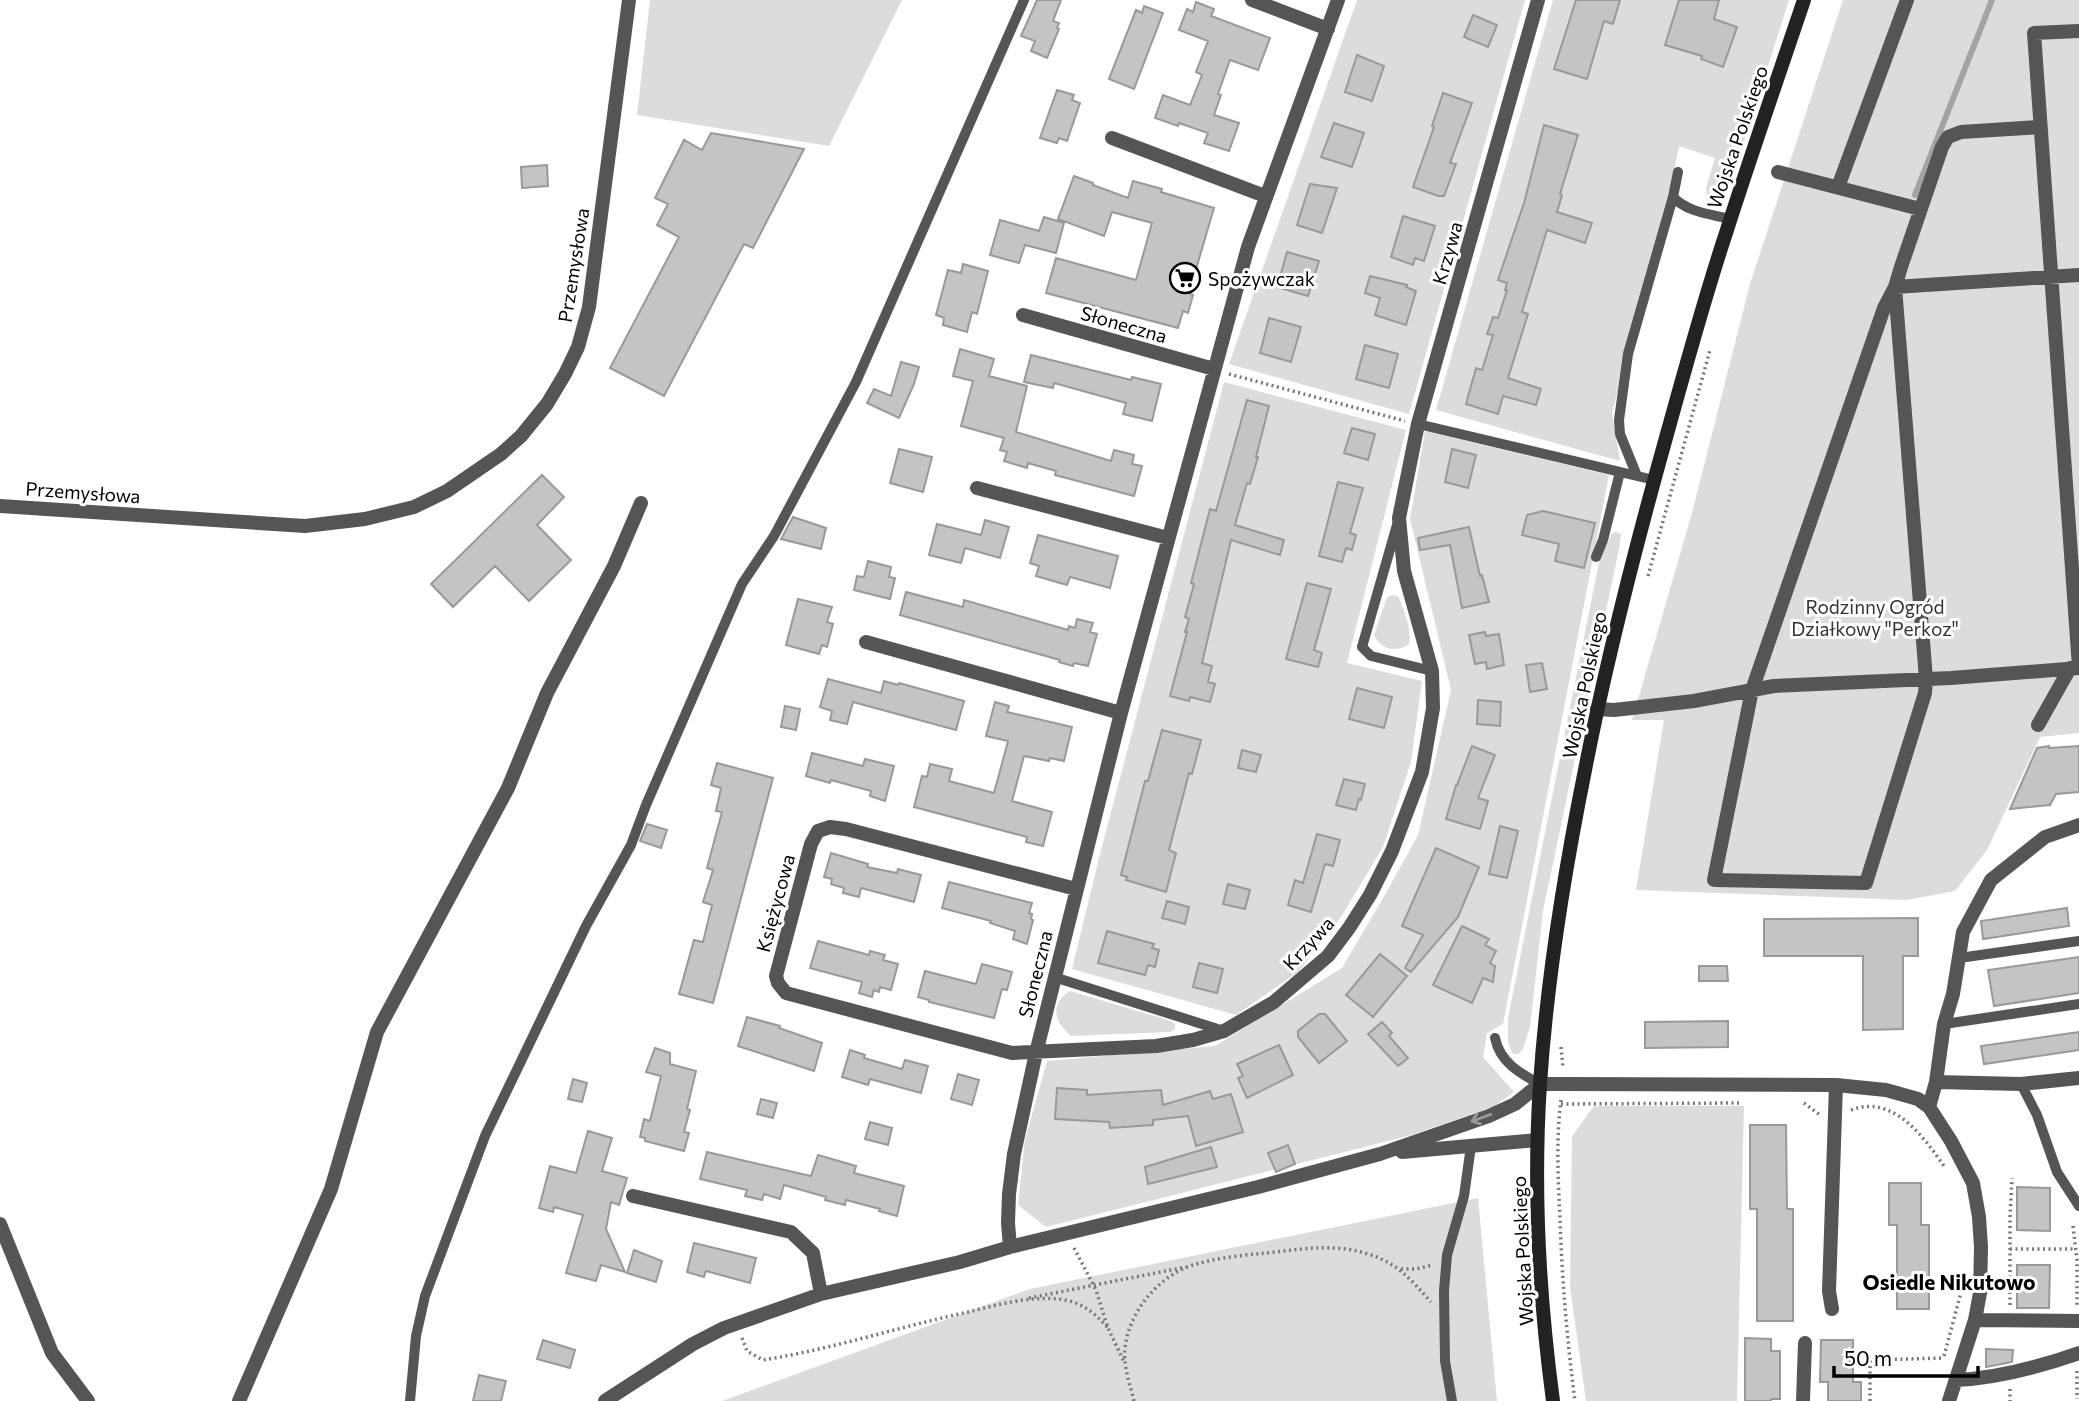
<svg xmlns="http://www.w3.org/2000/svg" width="2079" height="1401" viewBox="0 0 2079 1401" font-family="Commissioner,sans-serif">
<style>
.green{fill:#dcdcdc}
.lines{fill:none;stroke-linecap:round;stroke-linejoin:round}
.stream{stroke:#a3a3a3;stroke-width:6}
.building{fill:#c4c4c4;stroke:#999;stroke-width:2}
.path{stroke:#777;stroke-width:3.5;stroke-dasharray:2 3.5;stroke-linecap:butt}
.lane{stroke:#555;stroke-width:10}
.street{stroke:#555;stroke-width:14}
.secondary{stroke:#222;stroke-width:14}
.oneway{stroke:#999}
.labels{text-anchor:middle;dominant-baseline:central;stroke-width:6;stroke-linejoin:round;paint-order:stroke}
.street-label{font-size:19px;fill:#000;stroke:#fff}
.poi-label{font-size:19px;fill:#000;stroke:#fff;text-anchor:start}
.park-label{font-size:19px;fill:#333;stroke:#fff}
.neighbourhood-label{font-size:21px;font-weight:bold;fill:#000;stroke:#fff}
</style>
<rect width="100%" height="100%" fill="#fff"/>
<path class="green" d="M650,0H902L829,146L637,115Z
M1357,0H1525L1409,414L1229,364Z
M1553,0H1789L1735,170L1723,196L1712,204L1708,203L1706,188L1715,158L1679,146L1666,211L1612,413L1620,461L1436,410Z
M1843,0H2079V733L2040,737L1987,850L1955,891L1907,900L1636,890L1664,720H1632L1692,513L1750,284Z
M1224,382L1406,430L1347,663L1422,681L1411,762L1383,847L1341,917L1298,972L1236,1015L1072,969L1099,858Z
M1425,431L1609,475L1503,1024L1487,1033L1483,1057L1514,1092L1493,1107L1408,1136L1046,1227L1018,1205L1025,1140L1047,1061L1215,1046L1342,968L1386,893L1418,835L1451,690L1410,519Z
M1616,532L1621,534L1619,549L1543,911L1530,1027L1523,1049L1518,1054H1513L1508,1043V1018L1599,562L1612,533Z
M1393,595L1398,596C1404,609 1412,629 1409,644C1396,653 1381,650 1374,635L1387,597Z
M1070,991L1171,1021L1175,1024V1029L1170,1032L1071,1036C1054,1022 1049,1004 1070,991Z
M1594,1106H1744L1737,1401H1586L1570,1287L1572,1136Z
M1478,1198L1497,1401H722L1030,1289Z"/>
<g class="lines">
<path class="stream" d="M1915,195L1992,0"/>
</g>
<path class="building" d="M1037,0H1061L1053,21L1059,23L1057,28L1059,29L1047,58L1031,51L1035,41L1021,36Z
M1576,0H1620L1613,24L1604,21L1587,79L1554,69Z
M1679,0H1719L1714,19L1737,27L1723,67L1701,59L1702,56L1665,45Z
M1196,2L1214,9L1211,16L1270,38L1258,70L1230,60L1218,94L1221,95L1214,115L1239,123L1229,151L1204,143L1208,133L1179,123L1178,126L1155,118L1163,95L1190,105L1202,75L1196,72L1208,41L1179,30L1187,9L1193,12Z
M1144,6L1163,13L1134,89L1109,79L1136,10L1142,13Z
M1473,15L1497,25L1488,47L1464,37Z
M1357,55L1384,66L1372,101L1345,92Z
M1057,90L1074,95L1072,100L1080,103L1067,141L1059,138L1057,143L1040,138Z
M1443,93L1472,103L1450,163L1456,164L1444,196H1438L1413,187L1434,127L1432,126Z
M1334,123L1364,133L1352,167L1321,157Z
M1544,125L1578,135L1560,194L1562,195L1557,212L1592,223L1585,243L1547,230L1522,312L1528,314L1508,378L1541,389L1536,405L1503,396L1498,414L1466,404L1476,368L1482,370L1493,335L1487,334L1493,317L1498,318L1507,290H1505L1507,283L1498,280L1524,203Z
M711,133L804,149L753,248L744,244L664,396L610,368L679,237L657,225L668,204L655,198L684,140L702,150Z
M547,165L548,186L522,188L521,167Z
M1074,176L1093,183V185L1128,198L1133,181L1162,189L1161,192L1214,208L1189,293L1193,295L1188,313L1183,311L1178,328L1046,293L1056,258L1136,280L1152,223L1112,212L1104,236L1058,219Z
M1310,184L1337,188L1322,233L1297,225Z
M1403,216L1435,226L1424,261L1415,258L1413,265L1391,257Z
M1044,217L1064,223L1056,253L1025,245L1019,263L990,255L1000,220L1039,231Z
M1287,252L1319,261L1308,296L1277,287Z
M963,264L988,271L977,314L972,312L967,332L943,325L944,318L936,315L948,270L961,273Z
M1370,276L1407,285L1406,287L1416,291L1406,325L1375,315L1380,298L1365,293Z
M1269,318L1301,327L1291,362L1260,353Z
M1365,345L1398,354L1389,388L1356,379Z
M960,349L994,359L989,376L1027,386L1016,432L1111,461L1114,450L1134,455L1132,464L1142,466L1134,496L1055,475L1056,471L1028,463L1027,468L1004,461L1007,452L1000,450L1004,438L961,426L973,381L953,376Z
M1031,355L1131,380L1132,377L1161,384L1152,421L1123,414L1126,403L1054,383L1053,388L1024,382Z
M901,362L919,367L914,384L899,418L867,403L874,389L891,396Z
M1247,400L1269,406L1256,457H1258L1250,484L1247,483L1235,525L1284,540L1280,555L1231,540L1202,663L1212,666L1208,682L1215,684L1210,702L1190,697L1189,701L1170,696L1187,632H1185L1189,619L1185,617L1194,584L1191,583L1210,509L1216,511Z
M1352,428L1375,434L1368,460L1344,453Z
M899,449L932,457L923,492L890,483Z
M1452,449L1476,455L1468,488L1445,482Z
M542,475L564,497L537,525L571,560L529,601L495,566L453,607L431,584Z
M1338,482L1363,488L1350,533L1356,535L1352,550L1346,548L1342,562L1319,556Z
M1543,511L1595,523L1584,568L1555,561L1559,544L1522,535L1527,515Z
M793,517L826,528L821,549L781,539Z
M985,520L1009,527L1000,558L965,548L961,563L929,555L937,524L981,535Z
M1469,527L1480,576L1482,575L1489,602L1462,608L1450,545L1420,550L1418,538Z
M1038,535L1118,556L1110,588L1070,577L1067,585L1036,576L1039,566L1030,563Z
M868,561L891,567L889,577L895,578L890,599L854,590L857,576L864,577Z
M1307,583L1331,589L1314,650L1322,653L1318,667L1286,659Z
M906,592L963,607L964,600L1068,630L1069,626L1075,628L1077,619L1093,623L1090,632L1097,634L1088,666L1074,663L1073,666L1059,662L1060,660L900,615Z
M798,599L832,607L827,622L833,624L827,647L822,645L819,654L786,645Z
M1485,632L1486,636L1499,634L1504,665L1487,669L1486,662L1475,664L1469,635Z
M1542,663L1547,689L1530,692L1526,665Z
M828,679L881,693L884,681L898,685L899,683L964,701L956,730L853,702L847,724L830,720L832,711L820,707Z
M1357,688L1392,697L1384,728L1349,719Z
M1478,700L1501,702L1500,726L1477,724Z
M995,702L1009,706L1007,712L1072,727L1064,761L1050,758L1049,761L1024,756L1012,801L1052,812L1043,846L1026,842L1027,837L914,807L922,776L927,777L930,764L952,769L949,781L994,793L1008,741L986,736Z
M785,706L800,709L796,730L781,727Z
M1162,730L1201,740L1192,774L1189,773L1169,850L1176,853L1166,892L1126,880L1127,877L1121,875L1145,781H1148Z
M1472,746L1495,755L1478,798L1488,801L1480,829L1446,819L1456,785H1457Z
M2049,746V748L2079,746V792L2056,794L2050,805L2010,809L2037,748Z
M1242,750L1261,755L1256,772L1238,768Z
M812,753L863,766L865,759L894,766L885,801L870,796L871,791L831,780L830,783L806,776Z
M717,763L773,778L713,1003L679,994L694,940L703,942L712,905L703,902L713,870L707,868L722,812L716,811L721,788L711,785Z
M1344,779L1365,784L1361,800L1359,799L1356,810L1336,805Z
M647,824L667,830L661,848L640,841Z
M1500,826L1518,831L1507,878L1489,874Z
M1317,834L1340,840L1333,866L1325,864L1311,912L1288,905L1295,880L1303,883Z
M1436,848L1479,867L1458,917L1411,972L1405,968L1423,935L1402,926Z
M831,853L868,864L867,867L897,873L898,869L921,875L914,902L861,888L859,897L843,893L844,888L831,884L832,879L824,877Z
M949,882L1032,903L1029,913L1032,914L1031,919L1033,920L1027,944L1013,939L1015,931L990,923L991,921L942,908Z
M1228,884L1250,890L1245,909L1223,904Z
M1167,901L1189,907L1185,924L1162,918Z
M2067,908L2069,926L1983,939L1981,921Z
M1918,918V956H1903V1029L1863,1030V956H1764V919Z
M1462,926L1489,939L1485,945L1496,951L1490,963L1495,966L1493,982L1483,978L1472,1003L1433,985Z
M1107,931L1154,944L1152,948L1159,950L1155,967L1148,965L1145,975L1098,963Z
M818,941L869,955L870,951L885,955L883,960L898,964L891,990L880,987L879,992L874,990L872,997L859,993L862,982L810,968Z
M1380,954L1407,976L1373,1017L1346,995Z
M2079,957V993L1994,1006L1988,970Z
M1199,963L1223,969L1217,993L1193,987Z
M982,964L1012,972L1007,990L1002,989L994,1018L929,1002V1000L918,997L925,971L976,984Z
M1699,966H1727L1728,981H1699Z
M1319,1014H1325L1347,1041L1319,1063L1298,1037V1031Z
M747,1017L780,1026L779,1028L822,1043L814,1071L738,1046Z
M1728,1021V1047L1645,1048V1022Z
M1382,1022L1392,1033L1389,1036L1408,1058L1398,1066L1368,1034Z
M2079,1032V1050L1984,1064L1981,1046Z
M1279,1045L1293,1075L1247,1098L1238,1078L1243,1076L1237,1064Z
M655,1048L670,1053V1064L696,1071L687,1109L690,1110L684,1132L689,1133L684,1151L645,1141V1138L640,1137L644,1119L650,1121L661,1076L646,1072Z
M850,1050L865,1055L864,1058L902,1069L905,1060L928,1066L921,1093L870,1079L868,1085L842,1077Z
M958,1074L979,1080L972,1105L951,1099Z
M573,1079L587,1083L582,1102L568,1099Z
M1057,1088L1087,1090V1095L1161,1090L1163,1105L1210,1091L1213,1099L1231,1094L1243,1132L1196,1146L1188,1116L1153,1120V1125L1110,1128L1109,1122L1055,1119Z
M761,1099L777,1103L773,1118L757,1114Z
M870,1122L892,1128L888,1145L865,1139Z
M1750,1125H1786L1787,1209H1793V1321H1757V1209H1750Z
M588,1131L612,1138L602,1171L627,1178L619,1205L611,1202L606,1229L625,1272L601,1265L596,1281L566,1273L583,1215L554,1207L553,1212L539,1208L550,1166L576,1173Z
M1288,1145L1295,1164L1276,1172L1268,1153Z
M1211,1147L1217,1167L1148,1184L1145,1167Z
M707,1152L811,1176L818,1155L856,1166L854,1173L904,1186L897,1216L879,1211L880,1209L846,1200L845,1205L825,1200L826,1197L784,1185L780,1199L764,1194L762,1200L745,1196L747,1190L700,1179Z
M1889,1183H1921V1225H1929V1309H1897V1225H1889Z
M2017,1187L2050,1188V1231L2017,1230Z
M694,1243L756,1258L750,1283L706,1271L704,1277L687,1272Z
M634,1250L662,1261L656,1282L627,1273Z
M2017,1265H2050L2049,1308H2017Z
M1745,1338L1771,1339V1351H1780V1399H1771V1401H1745Z
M543,1340L575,1350L570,1368L537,1359Z
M1821,1340H1853V1382H1861V1401H1828V1382H1820Z
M1986,1349L2013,1350L2012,1362L1986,1367Z
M479,1375L506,1381L501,1401H473Z"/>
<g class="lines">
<path class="path" d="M1229,374L1405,421
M1648,576L1710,350
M1561,1047L1563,1067
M1561,1100C1556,1138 1558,1179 1560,1218C1562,1280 1567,1340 1575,1401
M1804,1103L1820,1115
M1561,1104L1740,1103
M1851,1110C1893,1094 1923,1136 1944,1166
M2073,1226L2077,1260V1305
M1074,1248L1096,1290L1108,1328L1124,1362
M2010,1249H2076
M1401,1269H1416L1433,1265
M1029,1298L1186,1267
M2010,1305V1218L2012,1178
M742,1338L747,1351L763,1360C832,1349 899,1327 968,1312C997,1305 1028,1296 1058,1299C1080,1301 1094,1312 1108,1328
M1944,1356L1963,1285
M2077,1371V1399
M2010,1389V1401
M1134,1401C1130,1384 1123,1366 1125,1348C1129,1312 1158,1276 1193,1265C1216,1258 1243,1255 1267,1253C1302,1249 1334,1243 1368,1254C1398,1263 1411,1280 1431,1302
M1870,1401V1360L1944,1358"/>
<path class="lane" d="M1678,172L1673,197C1687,212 1710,214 1730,219
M1418,424L1654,480
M1637,476L1620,434L1619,420L1628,354L1673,197
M1397,525L1362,647L1371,656L1432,671
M1596,557L1603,540L1620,472
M1959,958L2079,941
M1054,977L1224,1031
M1944,1024L2079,1004
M1495,1038C1500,1062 1519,1073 1540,1084
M2021,1084L2037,1115L2057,1172L2079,1206
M410,1401L416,1336L425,1296L485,1136L586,926L631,845L646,805L742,584L774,536L856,382L1024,0
M1452,1401L1445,1361L1444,1291L1447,1255L1464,1196L1471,1146"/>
<path class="street" d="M1252,0L1328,29
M2079,31L2034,33L2079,667
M1112,138L1265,196
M1778,172L1920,209
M1838,187L1907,0
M1895,287L1926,679L1925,693L1866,883L1714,880L1752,690L1884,308L1895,287L1901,267L1942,147L1948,137L1961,132L2040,127
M1895,287L2079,275
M1023,315L1214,369
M977,488L1168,538
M0,506L305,526L365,519L414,507L447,491L501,454L521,436L547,404L565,374L578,347L589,307L629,0
M866,642L1121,713
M1597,709L1614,710L1694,701L1774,686L1951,678L2079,668
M2038,725L2070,668
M1076,889L846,829L830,827L818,831L811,844L776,976L778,983L786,993L1012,1053L1156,1046L1193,1040L1224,1031L1274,1002L1328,956L1349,928L1370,895L1392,851L1422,772L1433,708L1432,671L1404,571L1399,518L1418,424L1538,0
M1936,1082L2021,1084L2079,1078
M1929,1107L1936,1082L1944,1024L1953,994L1963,932L1991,880L2045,837L2079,825
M1402,1152L1537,1140
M633,1196L791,1232L813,1253L821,1294
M0,1224L52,1353L88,1401
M1010,1247L1008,1223L1009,1194L1014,1154L1036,1053L1121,713L1248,247L1338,0
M1832,1309L1829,1291L1836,1085
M1975,1320L2079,1321
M1956,1380C1999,1378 2039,1367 2079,1353
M239,1401L331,1189L377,1032L508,788L547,693L614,566L641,503
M605,1401L693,1344L724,1328L821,1294L960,1262L1010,1247L1258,1187L1380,1154L1489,1116L1515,1104L1540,1084H1563L1836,1085L1886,1090L1918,1099L1929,1107L1951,1141L1973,1183L1979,1217L1981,1247L1980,1293L1975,1320L1949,1401
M1803,1401L1805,1343"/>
<path class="secondary" d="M1553,1401C1539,1296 1533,1190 1540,1084C1547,978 1564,874 1585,770C1607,657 1636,545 1667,434C1686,366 1704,299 1726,233C1751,155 1778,77 1804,0"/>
</g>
<defs><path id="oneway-shaft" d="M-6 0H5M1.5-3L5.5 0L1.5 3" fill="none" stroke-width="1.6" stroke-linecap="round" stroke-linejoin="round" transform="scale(1.75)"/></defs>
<use class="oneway" href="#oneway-shaft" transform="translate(1481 1118) rotate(160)"/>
<defs>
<g id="supermarket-ring" transform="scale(1.575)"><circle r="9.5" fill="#fff" stroke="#000" stroke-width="1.5"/><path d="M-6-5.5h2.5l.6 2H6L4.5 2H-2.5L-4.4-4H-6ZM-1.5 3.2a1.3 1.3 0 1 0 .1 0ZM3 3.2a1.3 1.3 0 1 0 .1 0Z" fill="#000"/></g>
</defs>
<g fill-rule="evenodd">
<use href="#supermarket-ring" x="1185" y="278"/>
</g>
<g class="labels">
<g class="street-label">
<text transform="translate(1737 137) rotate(-71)">Wojska Polskiego</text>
<text transform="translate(1447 253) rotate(-74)">Krzywa</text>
<text transform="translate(573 265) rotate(-81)">Przemysłowa</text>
<text transform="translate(1124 324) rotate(16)">Słoneczna</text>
<text transform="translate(83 492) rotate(4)">Przemysłowa</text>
<text transform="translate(1584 685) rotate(-78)">Wojska Polskiego</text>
<text transform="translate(775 903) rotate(-75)">Księżycowa</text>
<text transform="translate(1308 943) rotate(-47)">Krzywa</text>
<text transform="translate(1035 974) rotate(-76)">Słoneczna</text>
<text transform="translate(1522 1251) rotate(-93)">Wojska Polskiego</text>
</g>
<g class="poi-label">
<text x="1208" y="278">Spożywczak</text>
</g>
<g class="park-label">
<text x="1875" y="606">Rodzinny Ogród<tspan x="1875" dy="22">Działkowy "Perkoz"</tspan></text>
</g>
<g class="neighbourhood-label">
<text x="1949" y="1281">Osiedle Nikutowo</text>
</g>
</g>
<path d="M1834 1366v10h144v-10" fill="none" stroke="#000000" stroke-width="3.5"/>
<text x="1844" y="1366" font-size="21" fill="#000000" stroke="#ffffff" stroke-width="5" paint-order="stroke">50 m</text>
</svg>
